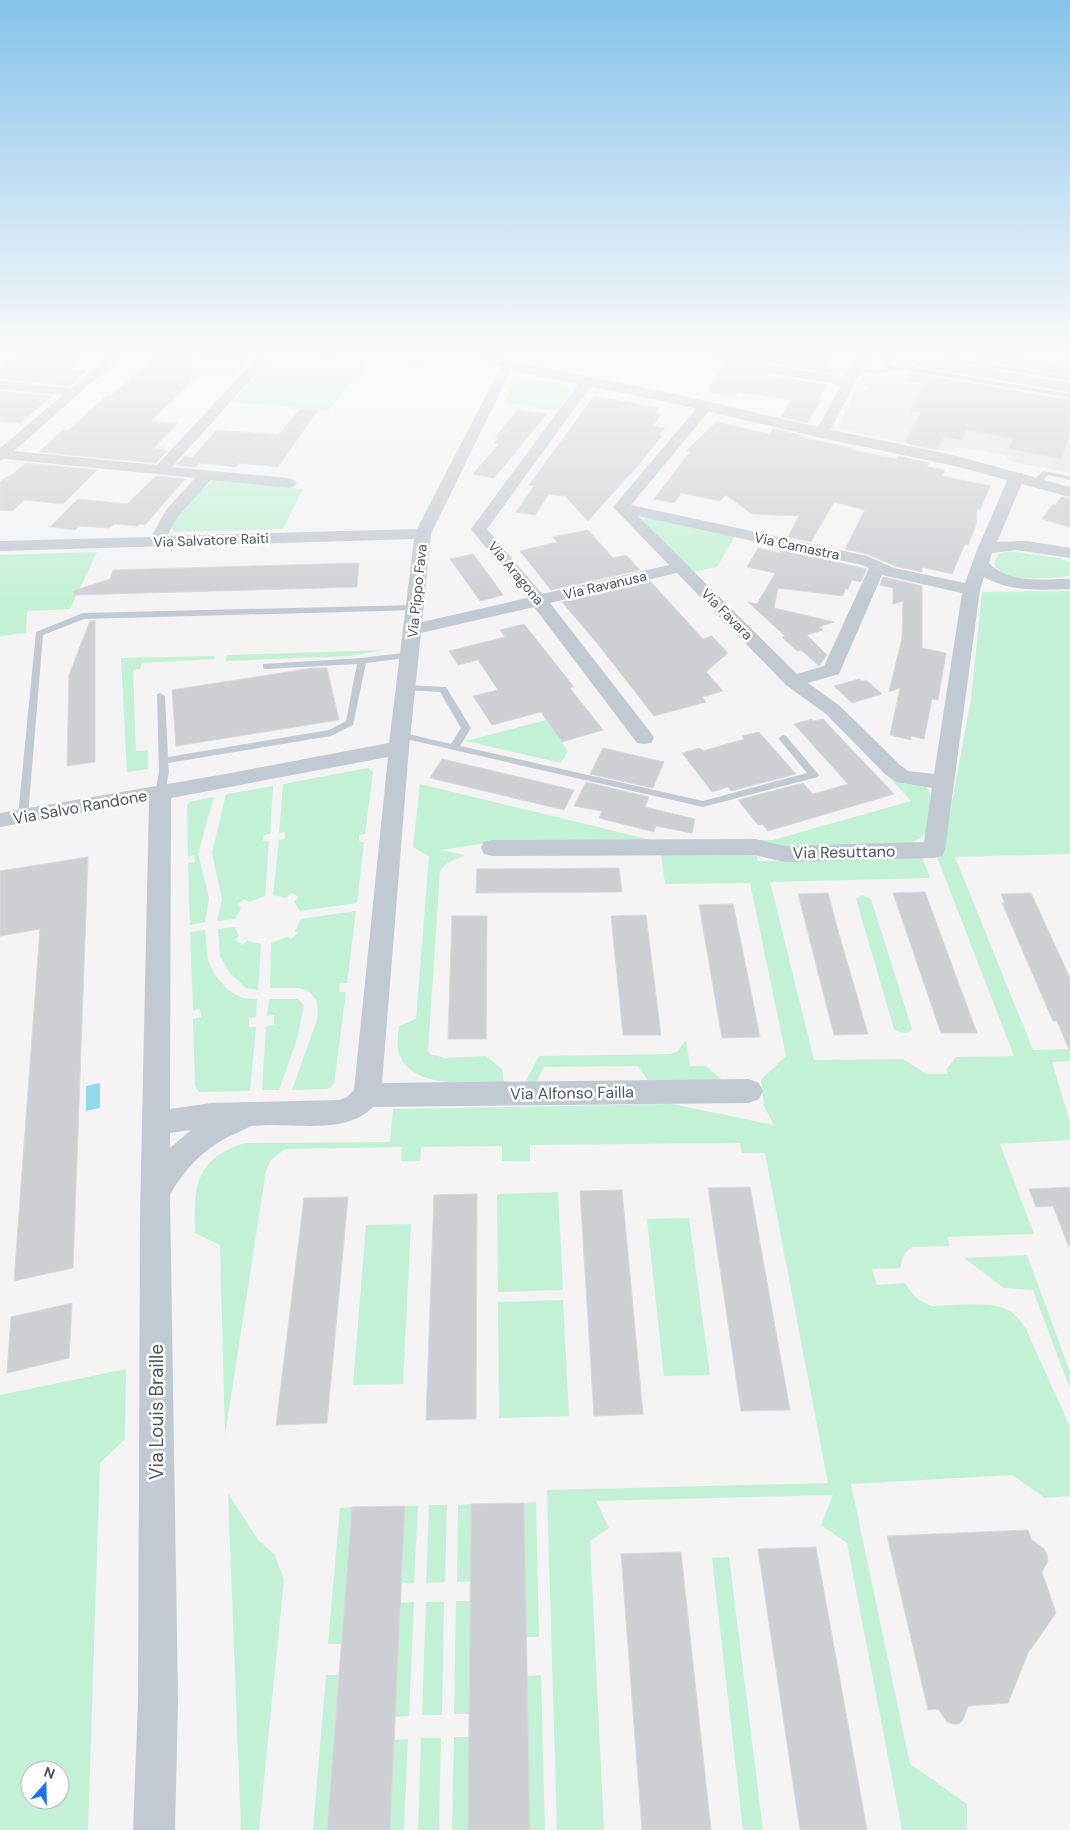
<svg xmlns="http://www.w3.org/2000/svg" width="1070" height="1830" viewBox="0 0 1070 1830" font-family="'DM Sans',sans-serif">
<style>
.education{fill:#e6e4e5}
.green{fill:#c3f1d5;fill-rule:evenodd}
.water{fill:#90daee}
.building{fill:#cdcfd5;stroke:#d7d9de}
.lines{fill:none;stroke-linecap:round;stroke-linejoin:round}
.service{fill:#c1cad2;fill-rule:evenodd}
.minor{fill:#c1cad2;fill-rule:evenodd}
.tertiary{fill:#c1cad2;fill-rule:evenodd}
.labels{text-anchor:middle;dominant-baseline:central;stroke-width:5;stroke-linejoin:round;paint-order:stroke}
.far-street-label{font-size:14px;fill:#4a5661;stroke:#fff}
.street-label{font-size:16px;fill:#4a5661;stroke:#fff}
.near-street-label{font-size:19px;fill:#4a5661;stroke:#fff}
</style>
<rect width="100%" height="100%" fill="#f5f3f3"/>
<path class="education" d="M863,377L1070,412V473L1017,463L1008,460L1005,455L959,447L952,450H941L840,429L837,426L855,392L866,390L869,387L860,382Z"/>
<path class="green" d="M334,348H442L427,364L369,358L358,380H352L328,411L232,402L282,349L329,354Z
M973,348H1070V363Z
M194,352L253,357L236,372L233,377L183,373L186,370L175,369Z
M522,380H538L567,386L570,389L569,394L557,411L504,403L513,384Z
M214,480L303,489L283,529L173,532L171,522L175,512Z
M648,517L735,536L717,567L693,572L640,519Z
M1006,551L1060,558L1070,563V575L1063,577C1043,577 1009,584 994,565L998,555Z
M97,552L70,609L27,611L26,633L0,636V555Z
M1070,591V854L955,857L1033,1050L1070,1049V1061L1052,1062L1070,1122V1140L1000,1144L1034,1234L947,1237L950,1246L911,1247L904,1254L900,1268L872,1269L877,1285L905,1283C911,1294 920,1302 931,1306C951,1306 990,1300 1008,1310C1016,1314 1021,1322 1026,1329L1070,1427V1496L1045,1498L1012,1475L851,1484L910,1764L967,1804V1830H902L847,1543L821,1525L833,1495L596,1501L609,1528L590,1541L604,1830H557L547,1490L828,1483L765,1153H742L740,1143L530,1145V1161H502V1146L421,1147L420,1161H401L402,1147L285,1149L271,1160L266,1171L225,1435L220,1245L195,1233C194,1187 194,1159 245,1143L390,1142L393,1109L672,1104L774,1125L764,1106L761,1080L786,1056L750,883L665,884L661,854L756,853L758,861L922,857L930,878L770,882L814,1060L903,1059L926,1074H948L946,1070L956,1057L1014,1056L937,857L942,856L971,699L982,592Z
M383,650L350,656L226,661L227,655Z
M214,656L215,659L142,663L140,669L133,670L136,751L148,750V769L127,772L121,658Z
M546,720L568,751L561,763L466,741Z
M368,768L373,772L365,834L359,835V842H364L357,903L300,911L294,902L299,897L292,893L286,898L273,895L279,840L285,839V832L279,833L283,784Z
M888,776L902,783L926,787C935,797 932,827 923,836C919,840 913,842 909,844L787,846L487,843L440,850L465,855L447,863L440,871L428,1051L430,1054L445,1058L486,1056L502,1069L504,1083C474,1082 414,1090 400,1056C396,1047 398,1036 399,1026L416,1019L429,856L413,847L420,784L651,840H773L911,801Z
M273,786L270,834L264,835L263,841H269L265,896L249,902L244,899L237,905L241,908L235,919L217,921L222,899L212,853L226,794Z
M214,797L198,853L209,898L205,922L190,925L188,863L195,862L194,855L188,857L187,805L192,801Z
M862,895L871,899L912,1029C907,1035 900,1033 894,1029L856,899Z
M356,911L347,983H340L339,992H346L334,1084L327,1089L292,1090L318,1017L317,1001L310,992L299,988H270L271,943L287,937L291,939L298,933L295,931L301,919Z
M235,927L239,936L235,940L242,945L247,941L261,944L258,990L246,988L230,973L220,956L218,929Z
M205,930L208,961L216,976L228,990L242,998L257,999L256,1017L249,1018V1027H256L250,1091L199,1092L195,1086L193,1019L201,1017L200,1009L193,1010L190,932Z
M269,999H298L304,1005L298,1036L279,1090H262L266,1026L274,1025V1015L267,1016Z
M686,1040L690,1066H706L722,1080L649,1082L638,1066L544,1067L536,1083H525L539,1056L670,1054L677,1052Z
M558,1192L563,1290L498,1292L497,1194Z
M689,1218L710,1375L664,1376L647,1219Z
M411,1224L403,1384L353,1385L366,1225Z
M1027,1255L1070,1372V1389L1033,1290L1004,1288L964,1258Z
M563,1300L569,1416L499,1418L498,1302Z
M126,1369L125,1439L100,1463L88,1830H0V1395ZM30,1770H60V1800H30Z
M228,1493L258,1540L274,1554L284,1579L259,1830H241Z
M536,1502L539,1637H526L524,1503Z
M471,1504L470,1581L457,1582L458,1505Z
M429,1505H447L445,1582L426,1583Z
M405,1506H418L414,1583H402Z
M352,1507L342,1644H328L340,1508Z
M729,1557L763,1830H743L712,1558Z
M456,1601H470L469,1714H454Z
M414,1602L409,1716L395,1717L401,1603Z
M426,1602H444L442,1715H422Z
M326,1675H339L327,1830H313Z
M541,1675L545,1830H530L527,1676Z
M454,1737H469L468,1830H452Z
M421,1738H441L439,1830H418Z
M408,1739L404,1830H390L394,1740Z"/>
<path class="water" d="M100,1083V1108L86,1111V1086Z"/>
<path class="building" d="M31,348L68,349L70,348H99L72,370L87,371L69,386L0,379V366L9,359L16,360Z
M164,348H204L182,370H186L183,373L198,375L151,421L178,423L154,448L167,451L156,463L39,452L63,430H69L107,395L111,396Z
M696,348H767L765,350L804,355L805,353L833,357L828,365L836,368L833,373L768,363L760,368L768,375L827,385L818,400L821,401L807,423L781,417L791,400L738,392L735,396L708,392L712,387H709L726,362L696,357Z
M927,348H957L1070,366V375L926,351Z
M921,358L1070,383V392L916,366Z
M912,373L1070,400V432L1062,459L1009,449L1013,438L966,430L962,440L944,437L936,450L905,443L921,412L910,411L924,384L907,381Z
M0,391L52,396L20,423L0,421Z
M594,396L659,408L656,413L661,414L653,426L665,428L659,435L662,436L631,474H630L588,521L565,496L549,494L535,515L516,512L534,486L529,485Z
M300,409L318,410L278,467L239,463L236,467L199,463L196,467L176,465L185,456L192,458L217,430L278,435Z
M518,410L547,414L494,478L473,474L499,444L494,443L498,438L495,437Z
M716,422L770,434L773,429L800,435L799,437L852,448L851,450L897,459L898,456L929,463L927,467L945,470L942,476L990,486L980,510L977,509L976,525L968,545L965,544L952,574L922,567V572L895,566L867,554L845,549L865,510L834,502L811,542L788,537L799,516L752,514L726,495L720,501L681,493L674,503L654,499L690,452L686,451Z
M26,463L97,470L63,504L24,500L13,511L0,510V482L6,477H9Z
M156,476L185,479L145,525L140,524L138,526L114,524L109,528L79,526L75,530L50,527L78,499L127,504Z
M1061,497L1070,499V527L1042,519L1053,504L1056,505Z
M588,530L613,558L626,555L640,570L551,590L520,551L557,542L553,537Z
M758,548L780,553L782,549L866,569L861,582L852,580L848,589H845L843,596L778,588L774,608L834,622L819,627L823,630L807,635L827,655L819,666L801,650L797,651L782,637L785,636L748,602L757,604L775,573L747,567Z
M473,554L496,585L503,595L480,601L450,559Z
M359,563L357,587L74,595L73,591L110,579L113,570Z
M883,577L922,586V648L946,653L938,700L932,699L924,739L911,736V740L890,735L900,688L889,692L902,638L903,601L893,604V588L880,585Z
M650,581L703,639L712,636L728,653L706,672L723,691L702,697L706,702L654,716L597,643L562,602Z
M90,621H95V762L67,766L69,675Z
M524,624L574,687L570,688L603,730L562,742L541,712L492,725L473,696L498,690L478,660L458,665L449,651L505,637L500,630Z
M313,668H327L339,720L176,746L172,690Z
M859,679L862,681L866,680L882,694L852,703L834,686Z
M812,719L813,721L823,719L894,794L768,831L762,824L758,825L738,800L803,783L813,794L848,784L794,724Z
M759,732L796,774L731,791L728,787L712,792L682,753L700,748L703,751L744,739L742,736Z
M603,748L664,762L653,788L590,774Z
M442,759L498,772L574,790L564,810L430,778Z
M586,782L649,797L645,807L695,819L692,833L656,826L654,832L599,818L602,811L574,806Z
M88,857L73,1268L14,1281L40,929L0,936V871Z
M619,868L622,892L476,893L477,869Z
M925,892L977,1033H941L893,893Z
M828,893L839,934L868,1034L834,1035L798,894Z
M1031,893L1070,978V1052L1057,1021H1053L1002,903H1005L1001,894Z
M733,904L746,967L760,1037L722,1038L699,905Z
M646,915L661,1035H623L611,916Z
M452,916H487L486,1039H448Z
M750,1187L790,1410L741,1411L708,1188Z
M1070,1187V1247H1069L1053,1206L1036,1207L1029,1189Z
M622,1190L643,1414L594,1416L580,1191Z
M477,1194L476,1419L426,1420L434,1195Z
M348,1197L327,1423L276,1425L304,1198Z
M72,1303L69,1358L7,1373L11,1317Z
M524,1503L530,1830H468L471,1504Z
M405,1506L390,1830H327L352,1507Z
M1028,1530L1031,1539L1044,1549L1047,1555L1048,1561L1042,1572L1056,1613L1028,1653L1008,1703L968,1706L963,1720L959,1724H953L947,1722L938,1709L928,1710L887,1536Z
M816,1547L867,1830H800L758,1549Z
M681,1552L711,1830H642L621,1554Z"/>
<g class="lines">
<path class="service" d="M898,348L1070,377V381L898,352L893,353L888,363L892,366H905L1070,394V398L905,370C888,370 869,378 853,369L856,367L879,370L886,367L882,363L888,352Z
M1043,471L1070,476V480L1048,475L1040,484H1034V480Z
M415,605L418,606V610L84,619L43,635L28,816L23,820L18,816L36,632L83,613Z
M410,652L414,655L413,657L366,663L353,725L331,736L168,763L169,772L165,793L160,796L155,793L159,772L157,694L160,693L165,696L168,757L329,730L346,721L357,664L266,669L263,668V664L362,658Z
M406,685L446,687L471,728L460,746L703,801L807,773L778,738L783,735L786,736L819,775L818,777L703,807L397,737V733L400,732L451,744L461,728L440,692L403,690L401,688Z"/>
<path class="minor" d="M118,348H131L14,451L157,465L266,348H279L172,467L289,478L294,480L297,483L294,486L289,488L211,480L178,516L167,536L417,529L499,370L505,363H515L516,366L510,372L431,534L422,622L527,598L471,529L581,380L586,379L593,383L487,529L542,594L669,565L613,507L700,404L705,403L712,407L710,410L631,505L867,556L894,568L965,583L977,550L1009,476L1012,473H1022L1025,476L997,542L1027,541L1070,548V558L1016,550L992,553L989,563C1010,584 1042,579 1070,579V589C1041,590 1010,592 984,577L980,590L945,850L942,856L934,858L785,862L755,855L492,856L484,854L481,848L484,842L492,840L755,839L785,846L924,842L932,788L896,782L886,775L826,714L786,685L677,573L550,603L651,733L654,738L651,743L644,744L637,743L534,607L421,633L409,748L382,1083L749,1079L759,1083L763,1091L759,1099L749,1103L373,1107C343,1137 291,1121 252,1126C248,1127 243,1130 239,1132C209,1144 185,1167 170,1195L178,1701L175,1830H133L138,1701L140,1215L149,801L0,827V813L225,774L389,743L414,539L0,551V541L151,537L166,510L195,478L5,459L0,460V448L63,395L0,389V381L71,388ZM638,516L862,565L869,568L824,666L797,674ZM882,575L962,593L934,774L908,771L900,765L840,706L808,683L839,674ZM388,757L354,1090L347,1097L339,1100L211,1103L170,1109L171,798ZM191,1130L170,1148V1133Z
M861,348H873L829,433L827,436H817L815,433L841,385L768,373L762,369L768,365L845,377Z"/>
<path class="tertiary" d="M455,348H475L514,362L671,393L822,428L957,456L1070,487V497L955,466L822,438L671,403L510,370L457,351Z"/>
</g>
<linearGradient id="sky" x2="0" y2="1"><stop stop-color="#85c3ea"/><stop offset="0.58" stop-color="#fafafa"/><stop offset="1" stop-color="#fafafa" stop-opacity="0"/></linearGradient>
<rect width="1070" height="604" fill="url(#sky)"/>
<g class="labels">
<g class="far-street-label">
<text transform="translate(211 540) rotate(-2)">Via Salvatore Raiti</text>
<text transform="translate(797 546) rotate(12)">Via Camastra</text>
<text transform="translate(516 573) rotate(50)">Via Aragona</text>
<text transform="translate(605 585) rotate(-13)">Via Ravanusa</text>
<text transform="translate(417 591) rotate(-84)">Via Pippo Fava</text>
<text transform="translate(727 614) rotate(45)">Via Favara</text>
</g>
<g class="street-label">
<text transform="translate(80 807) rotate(-10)">Via Salvo Randone</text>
<text transform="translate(844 852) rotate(-1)">Via Resuttano</text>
<text transform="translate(572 1093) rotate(-1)">Via Alfonso Failla</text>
</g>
<g class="near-street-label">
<text transform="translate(156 1412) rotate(-90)">Via Louis Braille</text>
</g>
</g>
<g transform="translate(45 1785) rotate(20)"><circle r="24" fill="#ffffff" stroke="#b7bbc0"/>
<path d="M0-4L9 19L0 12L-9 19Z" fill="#1a73e8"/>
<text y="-8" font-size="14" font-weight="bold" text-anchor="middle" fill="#4a5661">N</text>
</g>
</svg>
